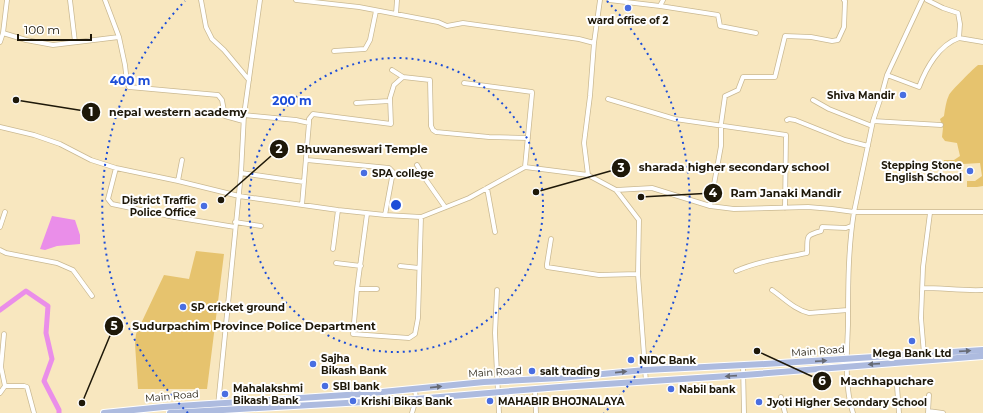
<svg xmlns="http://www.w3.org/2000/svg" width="983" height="413" viewBox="0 0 983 413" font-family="Montserrat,sans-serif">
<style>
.green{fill:#e6c36e}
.water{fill:#ea8ee9}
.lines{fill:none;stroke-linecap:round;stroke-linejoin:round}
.canal{stroke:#ea8ee9;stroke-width:5}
.street-casing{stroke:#cab992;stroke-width:5.5}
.primary-casing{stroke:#fff;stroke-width:8}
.street{stroke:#fff;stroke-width:4}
.primary{stroke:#adbbdf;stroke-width:6}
.oneway{fill:#666a74}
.ring{fill:none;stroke:#1d4ed8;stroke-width:2;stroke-dasharray:2 4}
.poi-dot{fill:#496ee1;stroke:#fff;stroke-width:1.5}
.labels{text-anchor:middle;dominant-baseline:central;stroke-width:4;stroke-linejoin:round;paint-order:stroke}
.poi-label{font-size:10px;font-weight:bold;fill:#1e1809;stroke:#fff;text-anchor:start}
.street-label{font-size:10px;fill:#1e1809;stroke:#fff}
.centre{fill:#1d4ed8;stroke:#fff;stroke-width:2}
.ring-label{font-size:12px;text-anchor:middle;font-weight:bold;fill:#1d4ed8;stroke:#fff;stroke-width:4;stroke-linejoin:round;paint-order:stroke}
.leader{fill:none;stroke:#1e1809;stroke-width:1.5}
.callout-dot{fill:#1e1809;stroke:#fff;stroke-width:1.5}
.mark-label{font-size:12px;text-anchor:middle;font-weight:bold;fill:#fff}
.callout-label{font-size:11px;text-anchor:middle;font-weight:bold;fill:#1e1809;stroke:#fff;stroke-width:4;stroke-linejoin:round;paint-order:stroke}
</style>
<rect width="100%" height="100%" fill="#f8e7bf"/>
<path class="green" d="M978,65H983V186L977,187H967V181H975L982,176L980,163L963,164L949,169H941L944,160H954L960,156L957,143L945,141L942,137L943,128L940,119L944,116C945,109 946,101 949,95C950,92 975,67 978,65Z
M196,251L224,254L207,389H138L135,344L136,334L164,275L189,279Z"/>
<path class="water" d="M52,216L75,220L80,235V244L57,246L45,250L40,249Z"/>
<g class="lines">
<path class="canal" d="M0,310L26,291L48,306L46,333L52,359L44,381L59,410V413"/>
<g class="street-casing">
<path id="street" d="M70,0L75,42
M105,0L119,37L125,65L127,82L129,87L218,95L222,100L225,116L243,121
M201,0L206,27L212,39L224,50L249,80
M296,0L359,7L438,22L447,26L463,23L579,39L594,43
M609,0L660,6L718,15L720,26L756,33
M927,0L943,8L958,13L960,24L959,38L983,42
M660,6L663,0
M396,14L397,0
M3,33L26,40L53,45L119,37
M0,42L3,33L7,0
M334,51L365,49L370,40L376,11
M392,70L403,77L430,80L431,126L433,130L436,132L489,137L528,138
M887,75L919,87C926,68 939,45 959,38
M464,83L532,92V94L525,167
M608,99L675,119L786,135L785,208
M813,100L829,109L872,126
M356,103L389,101
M244,115L296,120L309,123L302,205
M787,120L789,119L795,120L845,140L868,146
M873,121L941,125
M309,123V119L313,114L391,124L390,98L394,85L403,77
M0,127L34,135L60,144L91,160L116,168L178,181L239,196L338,210L385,215L421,217L469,198L525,167L588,175L616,190L652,188L710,206L734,209L808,207L832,209L854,212H983
M307,160L389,168L393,172L385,215
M417,165L424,177L445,207
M116,168L108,199L112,204L174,217L235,227
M241,173L304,182
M588,175L584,143L590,96L594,43L600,0
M178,181L182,160
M487,188L495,232
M616,190L639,220L638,274L646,382
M710,206L721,146V124L725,96L738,90L743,77H775L785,36L811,37L832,41L838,40L844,27L845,1L844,0
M367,214L357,289L353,334L409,338L415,334L418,318L421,217
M235,222L261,226
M0,227L5,212
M551,239L547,264V267L599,275L638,274
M333,249L338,210
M0,250L6,253L57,263L73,270L92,296
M336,263L361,266
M400,266L419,268
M736,271C759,261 783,258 807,253C808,236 804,236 821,231L822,227L846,228L851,226
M923,288C943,288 963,291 983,290
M357,289H377
M497,290L495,333L499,413
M772,290C784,298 795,310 809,313L848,310
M4,334L1,367L5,386H24L27,387L34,413
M924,354L921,318L923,267L930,213
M743,365L744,413
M897,386L899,413
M535,390L536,413
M0,393L5,386
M781,397L785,413
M218,405L241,173L244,115L260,0
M928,411L943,413
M412,413L416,399L415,389
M853,413C844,385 847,354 848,325C848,288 848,249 854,212L873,121L881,97L887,75L922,0
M928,413L929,395"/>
</g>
<g class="primary-casing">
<path id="primary" d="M104,413L163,407L362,394L484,382L560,378L645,370L765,364L983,350
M170,413L416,399L560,387L744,375L983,356"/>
</g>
<use href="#street" class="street"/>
<use href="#primary" class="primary"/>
</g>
<defs><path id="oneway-solid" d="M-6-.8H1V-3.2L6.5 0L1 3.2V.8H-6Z"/></defs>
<g class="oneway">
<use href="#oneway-solid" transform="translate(965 351) rotate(-4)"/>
<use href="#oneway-solid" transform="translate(821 361) rotate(-4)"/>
<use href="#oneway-solid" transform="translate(874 364) rotate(176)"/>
<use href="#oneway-solid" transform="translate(621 372) rotate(-6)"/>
<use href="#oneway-solid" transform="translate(731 376) rotate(176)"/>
<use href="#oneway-solid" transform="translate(436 387) rotate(-6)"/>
</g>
<g class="ring">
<circle cx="396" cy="205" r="147"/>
<path d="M188 413A294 294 0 0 1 185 1M607 1A294 294 0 0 1 604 413"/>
</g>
<g class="poi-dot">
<circle cx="628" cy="8" r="4"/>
<circle cx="903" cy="95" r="4"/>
<circle cx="970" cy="171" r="4"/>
<circle cx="364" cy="173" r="4"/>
<circle cx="204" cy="206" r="4"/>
<circle cx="183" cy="307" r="4"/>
<circle cx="912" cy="341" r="4"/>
<circle cx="631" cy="360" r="4"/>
<circle cx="313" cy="364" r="4"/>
<circle cx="532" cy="371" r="4"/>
<circle cx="325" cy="386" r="4"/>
<circle cx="671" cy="389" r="4"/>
<circle cx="225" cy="394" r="4"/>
<circle cx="353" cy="401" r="4"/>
<circle cx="490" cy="401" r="4"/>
<circle cx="759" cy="402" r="4"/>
</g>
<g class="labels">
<g class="poi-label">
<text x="628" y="20" text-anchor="middle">ward office of 2</text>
<text x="895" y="95" text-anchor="end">Shiva Mandir</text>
<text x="962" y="165" text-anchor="end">Stepping Stone<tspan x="962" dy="12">English School</tspan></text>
<text x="372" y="173">SPA college</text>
<text x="196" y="200" text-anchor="end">District Traffic<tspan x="196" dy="12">Police Office</tspan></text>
<text x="191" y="307">SP cricket ground</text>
<text x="912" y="353" text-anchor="middle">Mega Bank Ltd</text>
<text x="321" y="358">Sajha<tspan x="321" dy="12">Bikash Bank</tspan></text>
<text x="639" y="360">NIDC Bank</text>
<text x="540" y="371">salt trading</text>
<text x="333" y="386">SBI bank</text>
<text x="233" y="388">Mahalakshmi<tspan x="233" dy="12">Bikash Bank</tspan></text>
<text x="679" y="389">Nabil bank</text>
<text x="361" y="401">Krishi Bikas Bank</text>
<text x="498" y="401">MAHABIR BHOJNALAYA</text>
<text x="767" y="402">Jyoti Higher Secondary School</text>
</g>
<g class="street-label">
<text transform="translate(818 351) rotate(-4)">Main Road</text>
<text transform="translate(495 372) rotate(-3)">Main Road</text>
<text transform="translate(172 396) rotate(-5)">Main Road</text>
</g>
</g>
<circle cx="396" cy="205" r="6" class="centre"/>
<g class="ring-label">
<text x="130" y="85">400 m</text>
<text x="292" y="105">200 m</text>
</g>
<path class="leader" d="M16 100L91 112M221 200L279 149M536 192L621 168M641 197L713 193M82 403L114 326M757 351L822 381"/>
<g class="callout-dot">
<circle cx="16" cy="100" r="4"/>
<circle cx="221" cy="200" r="4"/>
<circle cx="536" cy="192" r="4"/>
<circle cx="641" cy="197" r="4"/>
<circle cx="82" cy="403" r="4"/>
<circle cx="757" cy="351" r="4"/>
<circle cx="91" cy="112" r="10"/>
<circle cx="279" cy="149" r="10"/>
<circle cx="621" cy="168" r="10"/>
<circle cx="713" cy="193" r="10"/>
<circle cx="114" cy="326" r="10"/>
<circle cx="822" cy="381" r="10"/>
</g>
<g class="mark-label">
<text x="91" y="116">1</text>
<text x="279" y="153">2</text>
<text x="621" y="172">3</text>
<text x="713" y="197">4</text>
<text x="114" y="330">5</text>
<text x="822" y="385">6</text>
</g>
<g class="callout-label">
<text x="178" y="116">nepal western academy</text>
<text x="362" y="153">Bhuwaneswari Temple</text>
<text x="734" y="171">sharada higher secondary school</text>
<text x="786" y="197">Ram Janaki Mandir</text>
<text x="254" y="330">Sudurpachim Province Police Department</text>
<text x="887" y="385">Machhapuchare</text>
</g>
<path d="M18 34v6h73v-6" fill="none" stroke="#1e1809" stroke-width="2"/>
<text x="24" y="34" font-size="12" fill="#1e1809" stroke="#ffffff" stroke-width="3" paint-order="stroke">100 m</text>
</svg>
